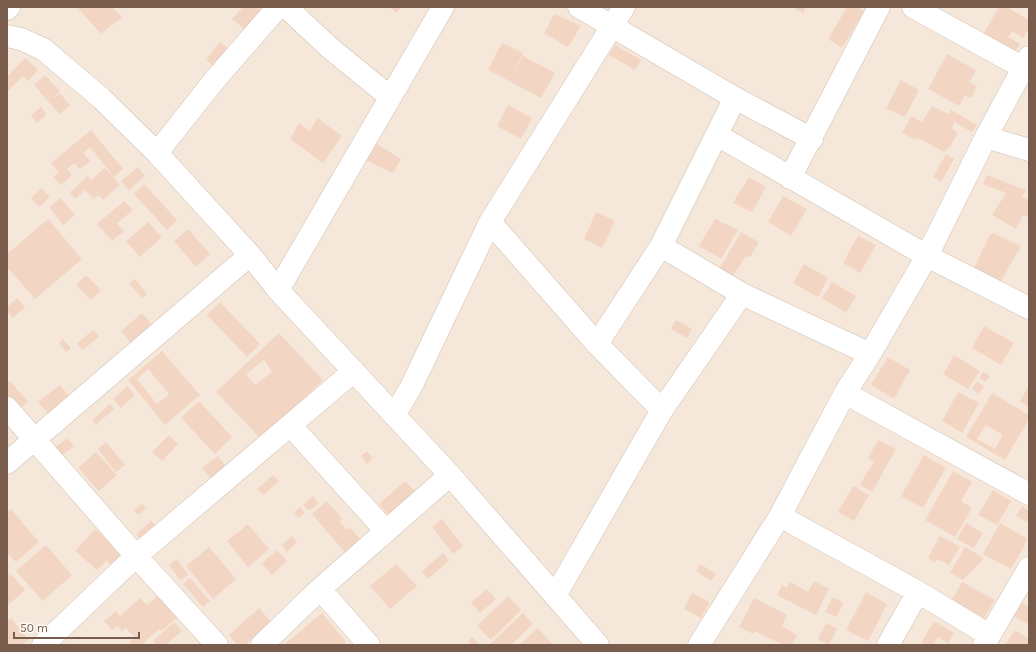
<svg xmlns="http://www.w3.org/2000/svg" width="1036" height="652" viewBox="0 0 1036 652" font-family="Karla,sans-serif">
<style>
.residential{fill:#f5e8da}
.building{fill:#f3d5c3;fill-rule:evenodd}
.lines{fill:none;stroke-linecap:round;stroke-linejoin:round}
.minor-casing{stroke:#d1beb0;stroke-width:23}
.minor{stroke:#fff;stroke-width:22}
</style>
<rect width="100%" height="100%" fill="#fdf6ec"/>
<path class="residential" d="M7,7H1029V645H7Z"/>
<path class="building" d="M77,7H112L122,17L101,34Z
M243,7H257L263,12L246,30L232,19Z
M390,7H401L397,13Z
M792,7H806L803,13Z
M847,7H856L864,11L842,48L828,39Z
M999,7H1007L1029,20V28L1023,38L1012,31L1008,37L1020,44L1014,54L982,36Z
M554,14L581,26L568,47L544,33Z
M220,42L229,49L213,66L206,59Z
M502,43L523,53L512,76L523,56L555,73L541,98L488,70Z
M615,45L641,60L635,70L609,55Z
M947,54L976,70L970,81L966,80L977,86L971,98L965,95L959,106L928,89Z
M25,58L38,70L28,81L23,76L7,92V77Z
M45,75L60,91L52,99L60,93L70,106L59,114L34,85Z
M901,80L919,90L905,117L886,108Z
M508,105L532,118L521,139L497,126Z
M932,106L948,114L951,110L977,125L972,132L954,122L952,129L958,133L950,147L944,152L916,137L915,140L902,133L911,116L922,122Z
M41,107L47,114L37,123L31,116Z
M317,118L342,136L323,163L290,139L299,123L310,131Z
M91,130L123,169L114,177L90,147L83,153L90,161L80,169L74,163L67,169L72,175L61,185L53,177L59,172L51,163Z
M375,143L401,159L393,173L365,160Z
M946,154L954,159L941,182L933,177Z
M138,167L145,176L129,190L121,181Z
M105,168L120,185L103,200L99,195L94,199L85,190L75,199L70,192L88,176L91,180Z
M987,175L1026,190L1022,196L1029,200V218L1023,215L1016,229L992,215L1006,193L983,184Z
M749,177L766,187L752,212L733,203Z
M144,184L177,220L167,230L134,194Z
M42,188L50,197L39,207L31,198Z
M783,196L807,209L791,236L768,222Z
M61,198L75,215L63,225L49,207Z
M124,201L133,210L117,223L124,231L112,241L97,224Z
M596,212L615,221L602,248L584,239Z
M48,219L82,259L35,299L7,267V254Z
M715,219L738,230L721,259L699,246Z
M148,222L162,237L140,257L126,241Z
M188,229L210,254L196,267L174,241Z
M741,232L759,242L750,257L746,256L731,279L718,271Z
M993,233L1021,246L999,284L973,270L990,235Z
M858,236L876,245L860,273L843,263Z
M804,264L828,278L818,297L793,283Z
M86,275L101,290L91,300L76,285Z
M135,279L147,294L142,298L129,283Z
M832,282L856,296L846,313L822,298Z
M17,298L25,307L13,318L7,311V307Z
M220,302L260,344L247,357L207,315Z
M142,313L155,328L133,346L121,331Z
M676,320L692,329L687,338L671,329Z
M984,326L1014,343L1001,365L972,348Z
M93,330L99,337L83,350L77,343Z
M279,333L323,380L261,439L216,392ZM264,360L272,372L255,385L246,374Z
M63,339L71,348L66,352L59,343Z
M162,351L200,395L165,425L128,380ZM148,369L169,394L157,404L137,379Z
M954,355L980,371L968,389L943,374Z
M888,357L910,370L894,399L871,385Z
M983,372L990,376L986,382L979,378Z
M10,381L28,402L19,409L7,394V383Z
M977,381L984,386L979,394L972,389Z
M60,385L73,401L52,418L38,402Z
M127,386L135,395L121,408L113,399Z
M1029,386V407L1020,401Z
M958,392L979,403L962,433L942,421Z
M992,393L1029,415V419L1005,460L966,437ZM986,425L1003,435L995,449L977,439Z
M199,401L232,437L215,454L181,418Z
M110,404L114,409L96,425L92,420Z
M169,435L178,444L162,461L152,452Z
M67,438L74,446L62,455L56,447Z
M878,440L896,449L872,492L860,485L874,461L868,458Z
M106,442L125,465L116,472L98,449Z
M367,451L373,458L367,464L361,456Z
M96,452L117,475L99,491L78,468Z
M924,455L946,468L923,508L901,496Z
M218,456L227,468L212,480L202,468Z
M953,471L972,482L961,501L972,508L955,537L925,520Z
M273,475L279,481L263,495L257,489Z
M405,481L418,494L391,518L379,504Z
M853,486L869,495L854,521L838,512Z
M993,490L1011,501L997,525L978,515Z
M313,496L319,503L309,511L303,505Z
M327,501L343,519L340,522L347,530L350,527L364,544L349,557L312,514Z
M142,504L146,509L138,515L134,510Z
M1022,506L1029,511V523L1016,516Z
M300,507L305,513L299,518L294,512Z
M11,509L39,542L16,562L7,553V513Z
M442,519L463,546L453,554L432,527Z
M151,521L157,526L141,540L136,534Z
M966,523L983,533L974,548L957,539Z
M1000,523L1028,539L1011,569L983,554Z
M248,524L269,549L248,567L227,541Z
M95,529L123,554L113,567L106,561L97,570L75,551Z
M292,536L297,542L287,552L282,545Z
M940,536L960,547L949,565L937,559L935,563L928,558Z
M46,545L72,575L43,601L16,571Z
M209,547L236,579L213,599L186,566Z
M965,547L984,558L963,580L950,573Z
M277,550L287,561L272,575L262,563Z
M443,553L449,561L428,579L422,571Z
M177,559L188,575L180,580L169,565Z
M396,564L417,586L390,609L370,586Z
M700,564L716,574L711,581L696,571Z
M11,574L25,590L7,606V577Z
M190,578L210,601L203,607L183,584Z
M814,581L829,589L816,615L777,595L782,585L787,588L790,582L808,592Z
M962,582L995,600L982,622L950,603Z
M487,589L496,599L480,613L471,602Z
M866,592L887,604L868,641L846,630Z
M692,593L710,602L701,618L684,609Z
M160,594L179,616L161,631L159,629L141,645H132L129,642L135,638L126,628L122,631L117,626L112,630L104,621L116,611L120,616L140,598L147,605Z
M508,596L521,610L491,640L477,626Z
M833,597L844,603L836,617L825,612Z
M754,598L787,615L782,626L797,635L792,645H783L755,631L753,634L739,627Z
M1021,602L1029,607V625L1014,616Z
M259,608L271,622L245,645H238L229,635Z
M322,613L346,642L342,645H284Z
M523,613L533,624L511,645H489Z
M11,618L29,640L22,645H9L7,642V621Z
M934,621L954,633L948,644L938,637L933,645H920Z
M174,622L182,631L166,645H157L153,641Z
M826,623L837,629L829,645L818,639Z
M538,628L552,644L519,645Z
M1015,630L1029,639V645H1005Z
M472,637L480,645H471L468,642Z"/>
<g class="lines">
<g class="minor-casing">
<path id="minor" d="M286,7L330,48L390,97
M579,7L735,98L812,139
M913,7L1022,67
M7,9L9,7
M7,36L21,39L43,49L101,98L157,153L250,255L278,290L450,475L598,645
M717,135L927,256L1029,308
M986,137L1029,150
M157,153L213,82L278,7
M790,178L879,7
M490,222L597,344L662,410
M661,246L742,294L870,354
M278,290L443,7
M597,344L661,246L735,98
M845,393L1029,494
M7,408L136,556L217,645
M395,414L411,387L490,222L624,7
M291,426L386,531
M7,463L250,255
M780,516L918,592L989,635
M320,589L369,645
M555,596L662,410L742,294
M43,645L136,556L354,371
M262,645L320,589L450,475
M699,645L780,516L845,393L870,354L927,256L986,137L1029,57
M888,645L918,592
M984,645L1029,568"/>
</g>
<use href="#minor" class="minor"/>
</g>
<rect width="1036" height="652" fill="none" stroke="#7a5c4d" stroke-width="16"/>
<path d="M14 632v6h125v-6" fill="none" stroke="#7a5c4d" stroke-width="2"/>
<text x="20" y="632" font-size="12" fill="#7a5c4d" stroke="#fffaf3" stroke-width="3" paint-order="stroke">50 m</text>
</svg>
